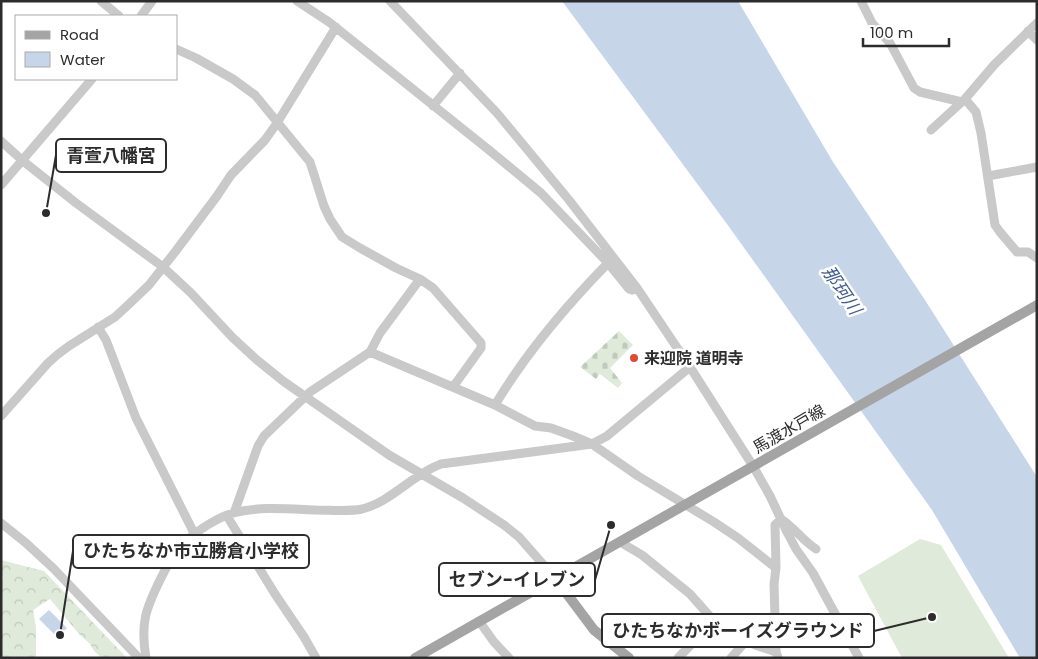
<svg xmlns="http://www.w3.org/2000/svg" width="1038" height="659" viewBox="0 0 1038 659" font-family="Poppins,'Noto Sans JP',sans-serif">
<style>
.forest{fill:url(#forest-crowns)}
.cemetery{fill:url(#cemetery-stones)}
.pitch{fill:#dfeada}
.water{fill:#c7d5e9}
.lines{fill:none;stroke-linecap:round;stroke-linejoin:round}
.minor{stroke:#c9c9c9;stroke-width:9}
.major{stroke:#a4a4a4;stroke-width:10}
.poi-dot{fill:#de4b34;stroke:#fff;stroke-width:2}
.labels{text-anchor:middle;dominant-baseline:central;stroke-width:5;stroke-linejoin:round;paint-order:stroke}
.poi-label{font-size:16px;font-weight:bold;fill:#2c2c2c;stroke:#fff;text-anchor:start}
.street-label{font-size:16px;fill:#2c2c2c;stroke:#fff}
.water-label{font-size:18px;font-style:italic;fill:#3e5d8b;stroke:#fff}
.leader{fill:none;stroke:#2c2c2c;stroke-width:2}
.callout-dot{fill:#2c2c2c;stroke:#fff;stroke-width:2}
.callout{fill:#fff;stroke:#2c2c2c;stroke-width:2}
.callout-label{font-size:18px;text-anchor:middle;font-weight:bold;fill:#2c2c2c}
</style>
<defs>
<pattern id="forest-crowns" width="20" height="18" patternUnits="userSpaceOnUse" patternTransform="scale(1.25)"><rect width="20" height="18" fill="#dfeada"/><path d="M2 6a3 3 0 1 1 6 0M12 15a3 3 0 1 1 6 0" fill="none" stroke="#c0c9bb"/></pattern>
<pattern id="cemetery-stones" width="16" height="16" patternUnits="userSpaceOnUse" patternTransform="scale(1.25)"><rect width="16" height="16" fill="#dfeada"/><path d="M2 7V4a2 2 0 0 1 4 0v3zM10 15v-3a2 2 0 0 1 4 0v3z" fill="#c0c9bb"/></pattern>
</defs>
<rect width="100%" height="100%" fill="#fff"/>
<path class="forest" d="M1,560L44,571L127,658H102L94,651L90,644L79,634L50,599L33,610L36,627V658H1V581L3,577L1,574Z"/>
<path class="cemetery" d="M619,331L633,345L610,368L622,383L618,388L600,374L596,379L580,367Z"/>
<path class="pitch" d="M920,539L941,545L1009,658H902L858,576Z"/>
<path class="water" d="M562,1H738L833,162L925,300L1037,477V658H1020L932,510L727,224Z
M49,610L67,628L57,637L39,619Z"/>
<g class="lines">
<path class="minor" d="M101,1L119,16
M297,1L329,22L489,150L541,193L608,263L629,289L632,290L637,288
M390,1L497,113L569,200L637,288L690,367L753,466L770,496L787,532L796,549L813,573L859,658
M861,1L872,23L890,43L914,88L920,92L962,102
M141,16L152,1
M1028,31L1037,40
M176,49L196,58L233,79L255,95L310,162L324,206L330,219L342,237L360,248L396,268L420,279L433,288L481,343V348L453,387
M965,99L976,112L981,133L995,225L1000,232L1017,252H1028L1037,258
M433,106L460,73
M931,130L965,99L994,65L1037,23
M1,141L23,161L76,203L163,267L191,293L233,338L257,360L283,381L389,455L463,498L504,525L519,537L555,578
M988,176L1037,167
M1,185L92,79
M98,327L106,340L136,418L195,535
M370,352L495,405L535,426L551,428L573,436L592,444L638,476L714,522L738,538L776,568
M495,405C526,353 566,306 608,263
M1,416L48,363L57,355L69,346L115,317L127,306L149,285L175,252L217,196L231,175L265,140L277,123L336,27
M234,513L258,446L264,436L310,392L370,352L380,333L420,279
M227,516L275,594L304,637L316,658
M1,523L26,543L54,569L139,658
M620,542L642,555L690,594L714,621L729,634L758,646L776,652
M479,621L494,642L509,658
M146,658C140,623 146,608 161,578C165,570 169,562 174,554C187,537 213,519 233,513C259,506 290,509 316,510C331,510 348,512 362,509C391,502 413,474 441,464L592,444L607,436L690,367
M678,658L714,621
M731,658L746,641
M778,658L776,652L774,584L776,568L775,525L781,519C794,527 802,540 816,549"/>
<path class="major" d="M555,578L594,630L629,658
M415,658C621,539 830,424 1037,305"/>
</g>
<circle class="poi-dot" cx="634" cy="358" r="5"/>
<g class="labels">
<g class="poi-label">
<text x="644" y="358">来迎院 道明寺</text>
</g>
<g class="street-label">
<text transform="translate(789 429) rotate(-30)">馬渡水戸線</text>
</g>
<g class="water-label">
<text transform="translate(842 290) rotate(56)">那珂川</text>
</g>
</g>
<path class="leader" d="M46 213L56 155M60 635L73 551M611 525L595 580M932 617L874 631"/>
<g class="callout-dot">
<circle cx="46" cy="213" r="5"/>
<circle cx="60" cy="635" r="5"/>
<circle cx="611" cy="525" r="5"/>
<circle cx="932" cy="617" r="5"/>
</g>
<g class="callout">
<rect x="56" y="139" width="110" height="33" rx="5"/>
<rect x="73" y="535" width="236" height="33" rx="5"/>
<rect x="439" y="563" width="156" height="33" rx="5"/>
<rect x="602" y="614" width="272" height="33" rx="5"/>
</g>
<g class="callout-label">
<text x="111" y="162">青萱八幡宮</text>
<text x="191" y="557">ひたちなか市立勝倉小学校</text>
<text x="517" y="586">セブン-イレブン</text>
<text x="738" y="637">ひたちなかボーイズグラウンド</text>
</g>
<rect width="1038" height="659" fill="none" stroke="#2c2c2c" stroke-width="5"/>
<rect x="15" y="15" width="162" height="65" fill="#ffffff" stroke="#ababab"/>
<rect x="25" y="31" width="25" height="8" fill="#a4a4a4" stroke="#ababab"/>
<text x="60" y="40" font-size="15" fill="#2c2c2c">Road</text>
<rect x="25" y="52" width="25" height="15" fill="#c7d5e9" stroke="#ababab"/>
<text x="60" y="65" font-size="15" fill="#2c2c2c">Water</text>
<path d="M863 38v8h86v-8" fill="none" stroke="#2c2c2c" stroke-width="2.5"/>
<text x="870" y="38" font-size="15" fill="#2c2c2c" stroke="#ffffff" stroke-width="4" paint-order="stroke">100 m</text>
</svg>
